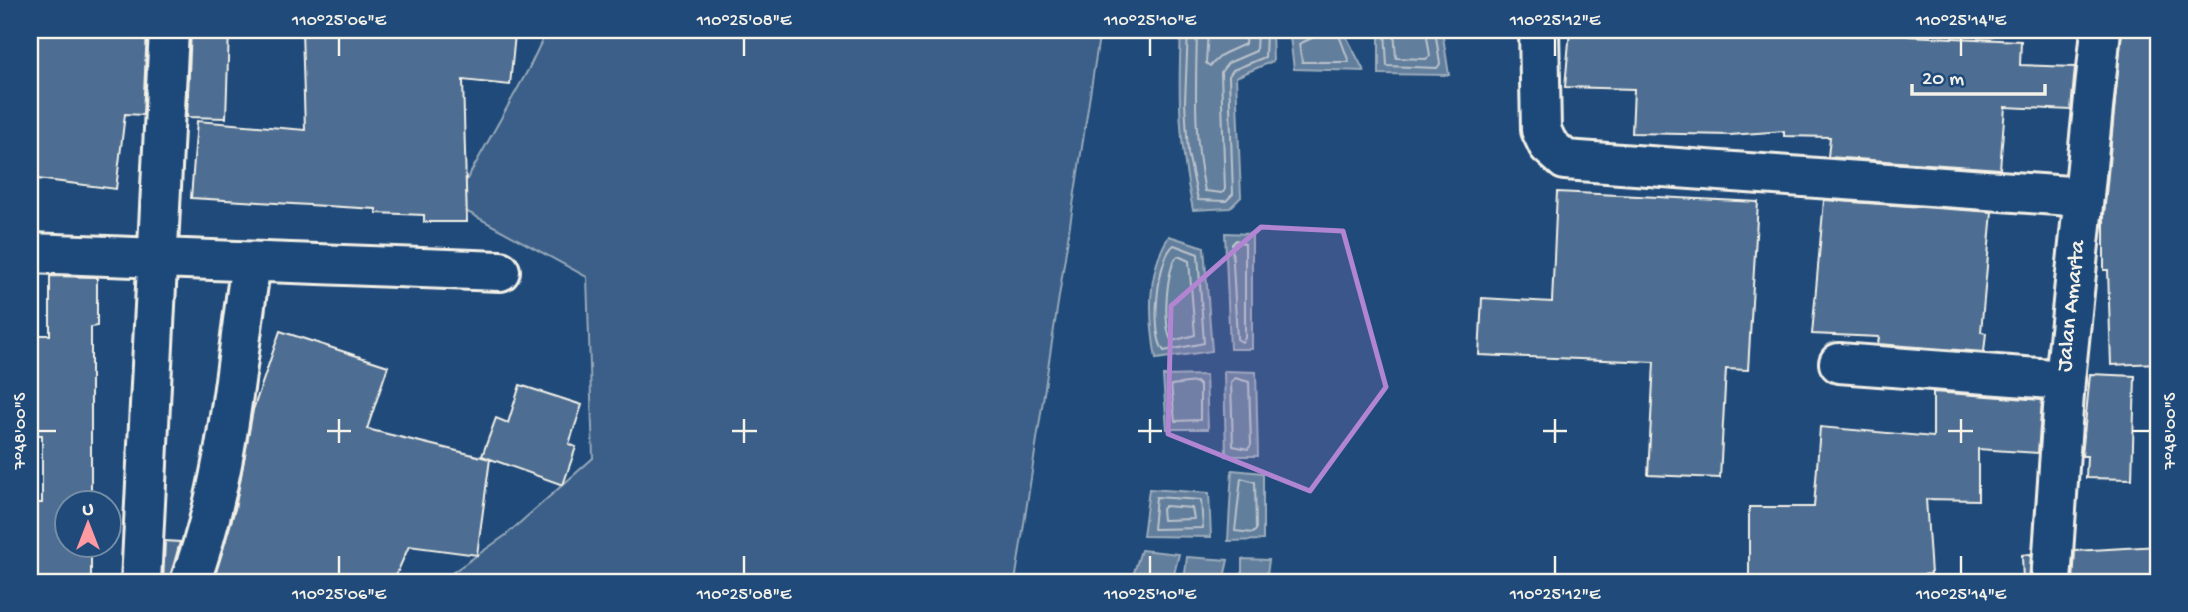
<svg xmlns="http://www.w3.org/2000/svg" width="2188" height="612" viewBox="0 0 2188 612" font-family="'Gochi Hand',sans-serif">
<style>
.green{fill:#3a5f88;stroke:#97a8b8;stroke-width:2}
.water{fill:#627e9d;stroke:#9cacbb;stroke-width:2}
.lines{fill:none;stroke-linecap:round;stroke-linejoin:round}
.shore{stroke:#bac3ca;stroke-width:2}
.building{fill:#4d6e92;stroke:#f4f1e8;stroke-width:2}
.street-casing{stroke:#f4f1e8;stroke-width:44}
.street{stroke:#1f4a7a;stroke-width:38}
.marked{fill:#b185d1;fill-opacity:0.2;stroke:#b185d1;stroke-width:5;stroke-linejoin:round}
.ticks{fill:none;stroke:#f4f1e8;stroke-width:2.5}
.labels{text-anchor:middle;dominant-baseline:central;stroke-width:5;stroke-linejoin:round;paint-order:stroke}
.street-label{font-size:23px;fill:#f4f1e8;stroke:#1f4a7a}
.neatline{fill:none;stroke:#f4f1e8;stroke-width:2.5}
.ticks-label{font-size:18px;text-anchor:middle;fill:#f4f1e8}
</style>
<rect width="100%" height="100%" fill="#1f4a7a"/>
<filter id="ink" filterUnits="userSpaceOnUse"><feTurbulence type="fractalNoise" baseFrequency=".0143" numOctaves="2"/><feDisplacementMap in="SourceGraphic" scale="14" xChannelSelector="R" yChannelSelector="G"/><feConvolveMatrix kernelMatrix="1 2 1 2 8 2 1 2 1" color-interpolation-filters="sRGB"/></filter>
<g filter="url(#ink)">
<path class="green" d="M547,30H1100L1015,582H439L506,535L593,458L587,277L453,204L528,70Z"/>
<path class="water" d="M1181,30H1272L1273,61L1236,77L1241,197L1230,208L1193,210C1179,143 1178,98 1181,30Z
M1322,30H1343L1364,71L1294,69L1290,37Z
M1379,30H1442L1449,75L1379,74Z
M1225,233L1252,234V349H1230Z
M1169,236L1204,247L1212,351L1156,359C1149,318 1146,273 1169,236Z
M1224,371L1256,372L1258,456H1226Z
M1206,375L1208,429H1167L1163,376Z
M1232,470L1263,473V540L1228,541Z
M1149,489L1209,493L1211,537L1143,536Z
M1141,550L1179,554L1172,582H1131Z
M1187,557L1228,560L1223,582H1184Z
M1242,559L1269,560L1266,582H1242Z"/>
<g class="lines">
<path class="shore" d="M1188,30L1185,102L1188,153L1198,200L1226,201L1233,194L1229,76L1233,70L1265,57L1266,30
M1197,30C1196,87 1193,134 1205,191L1222,193L1225,190L1221,72L1228,63L1256,51L1257,30
M1208,30L1206,63L1210,66L1223,54L1245,44L1246,30
M1316,30L1312,38L1299,44L1302,62H1349L1337,30
M1385,30L1387,66L1437,68L1440,64L1435,30
M1394,30L1396,58L1426,59L1430,56L1426,30
M1236,240L1245,244V338L1242,342L1237,339L1232,244Z
M1174,245L1198,254L1204,343L1164,351C1150,335 1157,257 1174,245Z
M1178,256L1189,261L1195,335L1172,341C1162,330 1166,264 1178,256Z
M1235,378L1249,382L1251,445L1248,449L1233,446L1231,382Z
M1196,382L1200,386V420L1175,421L1171,385Z
M1241,478L1255,482L1256,530L1253,533L1235,531Z
M1156,497L1201,500L1203,528L1153,529Z
M1165,506L1192,508L1194,519L1163,520L1162,509Z"/>
</g>
<path class="building" d="M30,30H147L143,115L125,114L116,189L30,178Z
M191,30H229L226,118L187,117Z
M302,30H468L515,34L510,85L463,80L467,222H424V215L376,213V209L191,198L197,121L305,130Z
M1570,30H1908L1909,36L2021,41L2020,65L2075,67L2071,110L2005,107L2000,169L1828,157L1830,137L1784,136V131L1730,135L1632,133L1634,89L1565,87Z
M2122,30H2158V363L2111,365L2108,270H2104V215Z
M1557,192L1758,202L1748,370L1726,369L1720,478L1648,475L1654,362L1479,355L1482,298L1552,302Z
M1824,200L1992,212L1981,332L1986,333L1984,352L1878,344L1879,337L1812,334Z
M50,276L97,277V326L91,327V503H66V545H91V579H30V503H42V435H30L33,335H50Z
M280,331L388,366L367,429L490,459L477,555L409,546L393,582H213L235,509L253,410Z
M2090,374L2135,376L2132,479L2086,478L2087,456H2082Z
M520,385L582,405L569,444L576,447L563,485L482,456L496,418L508,423Z
M1933,392L2042,400L2038,453L1978,449V500L1926,499L1931,574L1817,582H1749V507H1814L1820,427L1933,437Z
M165,541L180,542L169,582H163Z
M2158,546V582H2073L2075,551Z
M2031,554L2029,582H2023L2022,555Z"/>
<g class="lines">
<g class="street-casing">
<path id="street" d="M1539,30L1541,130L1548,145L1565,160L2084,197
M30,253L500,271
M1839,363L2065,380
M141,582L169,30
M190,582C228,481 235,369 251,263
M2051,582L2065,380L2101,30"/>
</g>
<use href="#street" class="street"/>
</g>
</g>
<path class="marked" d="M1261,227L1343,231L1386,387L1310,491L1168,434L1171,306Z"/>
<path class="ticks" d="M339,38V56M744,38V56M1150,38V56M1555,38V56M1961,38V56M339,419V443M744,419V443M1150,419V443M1555,419V443M1961,419V443M38,431H56M327,431H351M732,431H757M1138,431H1162M1543,431H1567M1948,431H1973M2132,431H2150M339,556V574M744,556V574M1150,556V574M1555,556V574M1961,556V574"/>
<g class="labels">
<g class="street-label">
<text transform="translate(2072 306) rotate(-84)">Jalan Amarta</text>
</g>
</g>
<rect width="2188" height="612" fill="none" stroke="#1f4a7a" stroke-width="77"/>
<g transform="translate(88 524)"><circle r="33" fill="#1f4a7a" stroke="#748da6" stroke-width="2"/>
<path d="M0-5L12 26L0 18L-12 26Z" fill="#ff9aa2"/>
<text y="-10" font-size="19" font-weight="bold" text-anchor="middle" fill="#f4f1e8">U</text>
</g>
<path d="M1912 84v10h133v-10" fill="none" stroke="#f4f1e8" stroke-width="3.5"/>
<text x="1922" y="84" font-size="21" fill="#f4f1e8" stroke="#1f4a7a" stroke-width="5" paint-order="stroke">20 m</text>
<rect x="38" y="38" width="2112" height="536" class="neatline"/>
<g class="ticks-label">
<text x="339" y="25">110°25'06"E</text>
<text x="744" y="25">110°25'08"E</text>
<text x="1150" y="25">110°25'10"E</text>
<text x="1555" y="25">110°25'12"E</text>
<text x="1961" y="25">110°25'14"E</text>
<text transform="translate(19 431) rotate(-90)" y="6">7°48'00"S</text>
<text transform="translate(2169 431) rotate(-90)" y="6">7°48'00"S</text>
<text x="339" y="599">110°25'06"E</text>
<text x="744" y="599">110°25'08"E</text>
<text x="1150" y="599">110°25'10"E</text>
<text x="1555" y="599">110°25'12"E</text>
<text x="1961" y="599">110°25'14"E</text>
</g>
</svg>
